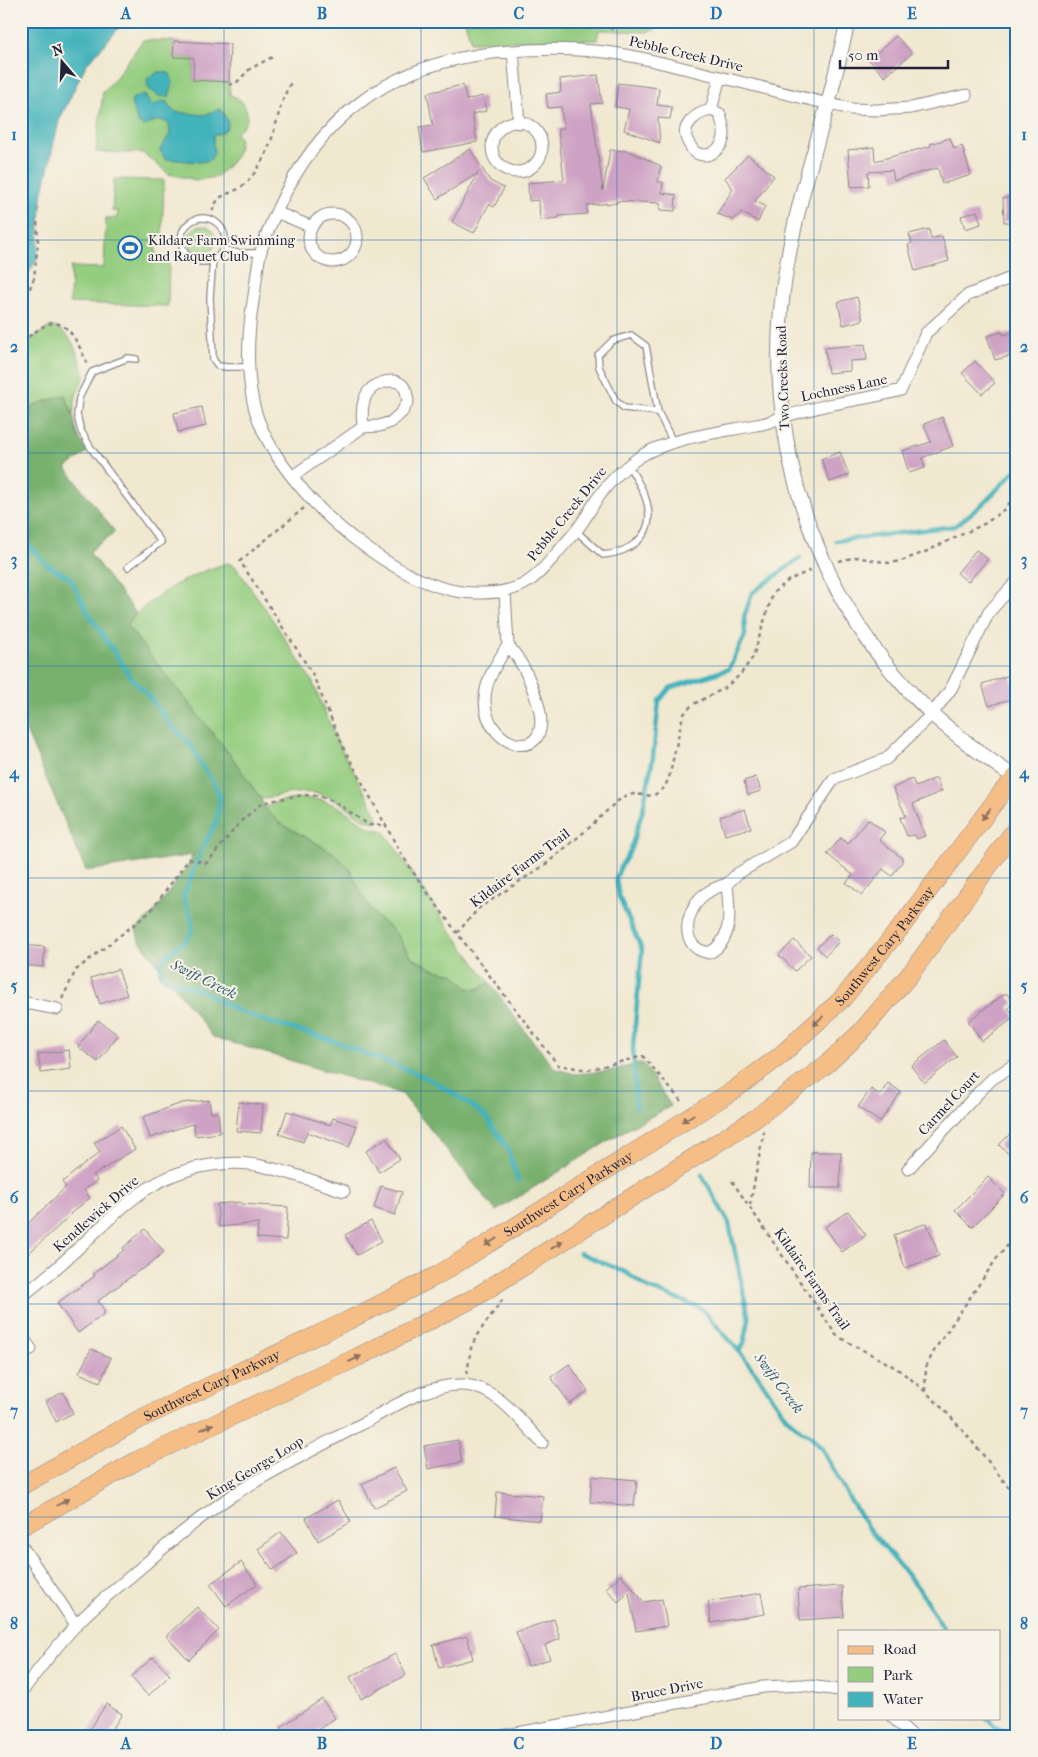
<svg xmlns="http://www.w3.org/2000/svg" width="1038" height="1757" viewBox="0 0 1038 1757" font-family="'IM FELL French Canon',serif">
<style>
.green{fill:#95cd80;stroke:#5c785e}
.forest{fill:#78b06e;stroke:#4d6954}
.water{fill:#42b2bb;stroke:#326a7b}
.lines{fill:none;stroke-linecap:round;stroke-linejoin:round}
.stream{stroke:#42b2bb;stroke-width:4.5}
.building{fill:#cea2c4}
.service-casing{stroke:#8a8586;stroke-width:8}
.minor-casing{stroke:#8a8586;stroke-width:13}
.tertiary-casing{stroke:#8a8586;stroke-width:16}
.primary-casing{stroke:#8a8586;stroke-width:19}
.path{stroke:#8a8586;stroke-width:2.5;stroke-dasharray:4 4;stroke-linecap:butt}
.service{stroke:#fff;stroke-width:5.5}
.minor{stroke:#fff;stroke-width:11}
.tertiary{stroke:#fff;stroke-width:14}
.primary{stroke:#f6be87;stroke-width:18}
.oneway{fill:#8c7061}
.grid{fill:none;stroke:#1f6fb2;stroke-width:1;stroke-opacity:0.55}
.labels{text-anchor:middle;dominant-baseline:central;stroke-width:4;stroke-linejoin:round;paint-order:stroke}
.street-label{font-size:14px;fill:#22223b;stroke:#f7f3e8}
.poi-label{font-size:14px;fill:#22223b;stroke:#f7f3e8;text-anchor:start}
.water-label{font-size:15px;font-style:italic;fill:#2f5c6e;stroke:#f7f3e8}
.neatline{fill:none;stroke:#1f6fb2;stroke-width:2}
.grid-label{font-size:16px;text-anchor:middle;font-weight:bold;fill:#1f6fb2}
</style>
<rect width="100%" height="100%" fill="#f7f3e8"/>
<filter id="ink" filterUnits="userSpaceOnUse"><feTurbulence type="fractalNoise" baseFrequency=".02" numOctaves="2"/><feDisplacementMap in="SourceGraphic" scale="10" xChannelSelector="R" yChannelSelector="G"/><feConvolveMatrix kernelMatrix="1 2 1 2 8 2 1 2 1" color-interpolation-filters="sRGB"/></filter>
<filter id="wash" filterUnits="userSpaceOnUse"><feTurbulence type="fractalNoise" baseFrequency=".0096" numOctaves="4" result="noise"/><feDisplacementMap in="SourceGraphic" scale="20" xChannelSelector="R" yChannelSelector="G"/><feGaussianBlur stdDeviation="1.12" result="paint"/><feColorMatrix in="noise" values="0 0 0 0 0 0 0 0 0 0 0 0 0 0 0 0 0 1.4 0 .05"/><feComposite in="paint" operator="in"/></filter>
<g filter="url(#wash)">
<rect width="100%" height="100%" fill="#f1e8d0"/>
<path class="green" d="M465,21H677L647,32L599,30L597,40L471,42Z
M143,40L174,41V57L194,58L193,80L229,82L230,95C242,98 252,111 245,124C242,127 239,130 236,133L240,140L237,155L229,165L216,177L197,180L169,174L143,153L96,152L103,91L114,80Z
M114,179L164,180L162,237H156V259H169L168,306L70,303L71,267L104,268L106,218H117L118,211H112Z
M188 240a14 14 0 1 1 28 0a14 14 0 1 1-28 0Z
M51,326C74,332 77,355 85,375L76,395L73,415L65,395L34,405L21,424V343L24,344Z
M227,563L235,566L265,608L312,681L337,741L377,815V822C359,822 349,806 334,799C309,787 287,794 261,799L231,756L127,626C148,595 192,574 227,563Z
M303,798L322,800L339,807L370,828L384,831L449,928L490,983L478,989L467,988L454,974L435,970L411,957L396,933L377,917L363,897L350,869L334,853L280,823L265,808L276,802Z"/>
<path class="forest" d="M65,395L73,415L77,433L87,452L66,468L115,532L89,552L136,613L127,626L231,756L261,799L265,808L280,823L334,853L350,869L363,897L377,917L396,933L411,957L435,970L454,974L467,988L478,989L490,983L527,1034L556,1069L575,1074L608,1071L643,1063L671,1106L624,1131L496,1211L402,1094L213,1037L139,940L136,929L153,914L189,864L193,855L86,871L21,719V424L34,405Z"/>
<path class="water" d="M21,21H125L86,65L59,121L42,196L37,259L21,287Z
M158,72H166L170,74L173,84L169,97L159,96L148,88L147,79Z
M145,94L147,100L154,106L161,101L167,102L170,108L176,112L204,115L220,109C232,124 231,130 213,136L214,154L210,160L201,162L165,159L160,150L170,134L169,124C161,117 153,122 144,126L138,123L131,103L133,98Z"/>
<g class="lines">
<path class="stream" d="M836,541L955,526L983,504L1017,469
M21,545L32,548L46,564L70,578L89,614L132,679L146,693L172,726L192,746L201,765L215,785L220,798L216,823L203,847L183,897C206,945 182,934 160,964L161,975L165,979L200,990L236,1010L262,1020L331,1040L413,1072L435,1082L465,1101L486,1117L508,1149L518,1181
M636,1108L633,1046L642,950L619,897L616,878L620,868L630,851L643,809L653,757L659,701L670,688L729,669L745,635L744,617L752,593L800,558
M702,1175L729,1223L749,1319L744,1343L739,1351
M580,1253L625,1272L648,1288L701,1308L739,1351L758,1376L786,1417L802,1431L811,1436L822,1449L849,1498L868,1528L919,1589L945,1631
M987,1718L995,1726L1017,1736"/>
</g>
<g id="blocks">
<path class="building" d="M896,36L912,53L885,77L869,60Z
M174,41L230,44L229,82L193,80L194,58L173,57Z
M598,75L602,103L591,104L603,191L610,150L629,151L661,166L657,182H663L662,193L676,195L675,211L660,210V203L617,201V203L587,205V214L559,216V218L540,220L539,200L529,201L528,183L564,180L558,129L564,128L561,107L548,108L546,94L561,92L560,79Z
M618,83L659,88L657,105L672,107L670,119L658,118L660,143L624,130L629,109L615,107Z
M463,85L466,100L483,96L486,111L472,114L477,142L423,152L419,127L433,125L427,93Z
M950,138L954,149L962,146L971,175L942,184L938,168L894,180L892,170L868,172L869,186L851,187L848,150L874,147L875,161L931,146L930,144Z
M470,149L490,181L504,188L494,207L489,204L474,233L452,222L478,173L437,199L424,178Z
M748,155L774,176L755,201L765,206L758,222L741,212L734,220L717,214L733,189L725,178Z
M1017,197V222H1004L1003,198Z
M977,211L981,224L965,229L961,216Z
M929,229L931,239L942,236L949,261L915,271L908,245L912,243L909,234Z
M857,297L863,320L843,325L838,302Z
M1017,331V354L995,360L987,336L1002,332L1003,335Z
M865,344L867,360L850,361V371L828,373L825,348Z
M975,361L995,383L982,394L962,373Z
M202,407L206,426L178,432L174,413Z
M942,417L953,446L922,458L925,468L909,473L902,451L931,442L924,424Z
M840,452L849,475L830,482L821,459Z
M976,550L988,559L968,582L957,573Z
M1010,675L1017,697L989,706L982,684Z
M756,777L761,791L748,795L744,781Z
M936,778L942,791L913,804L925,836L917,839L915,835L907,836L900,818L906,816L893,788L912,779L916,787Z
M745,809L751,828L725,835L720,817Z
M868,819L885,832L879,840L902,858V862L892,876L883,869L862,895L846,883L853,875L827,854L841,838L848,844Z
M831,934L839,942L825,956L817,947Z
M794,940L811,956L795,971L779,955Z
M21,945L45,947L43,967L21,965Z
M118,969L127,995L100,1004L91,978Z
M1006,993L1014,1003L1008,1008L1015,1017L982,1041L968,1021Z
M98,1020L118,1035L98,1062L78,1047Z
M944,1040L957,1057L924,1083L911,1066Z
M69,1050L71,1069L41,1073L38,1054Z
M888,1083L901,1092L880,1122L858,1107L871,1089L880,1095Z
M209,1100L211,1113L218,1112L220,1133L195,1136L194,1123L150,1138L143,1117L182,1103Z
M239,1102L263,1105L261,1133L236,1131Z
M287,1111L330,1125L333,1118L357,1126L349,1147L307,1132L303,1142L279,1134Z
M121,1126L135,1149L93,1175L97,1180L84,1190L90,1198L70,1214L71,1215L21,1260V1230L66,1187L62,1182L100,1152L94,1143Z
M1017,1127V1162L999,1145Z
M386,1138L400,1159L379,1172L366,1151Z
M811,1152H841L840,1188H810Z
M988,1177L1005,1194L972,1227L955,1210Z
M381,1186L402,1192L395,1215L374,1208Z
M241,1202V1204L288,1207L286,1240L257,1238L258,1223L219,1227L217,1204Z
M848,1211L866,1235L842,1252L825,1227Z
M371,1221L382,1241L357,1255L345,1235Z
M927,1223L939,1256L905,1268L894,1235Z
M145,1229L164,1252L142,1270L141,1269L98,1301L104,1310V1314L78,1333L57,1303L95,1276L93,1274L124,1250L123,1248Z
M91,1349L111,1358L100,1382L79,1373Z
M569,1364L588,1391L570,1404L551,1377Z
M63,1392L73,1413L56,1422L46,1401Z
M458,1440L462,1462L428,1469L424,1446Z
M394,1468L407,1491L374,1508L362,1484Z
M592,1476L637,1480L634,1506L590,1502Z
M497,1492L543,1496L540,1521L495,1516Z
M338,1500L351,1522L318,1541L306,1518Z
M281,1532L297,1553L273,1570L258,1549Z
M241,1562L257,1584L226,1606L210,1584Z
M621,1575L644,1602L662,1599L667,1626L636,1631L629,1592L618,1602L606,1588Z
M842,1586L844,1617L800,1620L798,1589Z
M761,1593L765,1614L711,1623L708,1602Z
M197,1607L219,1630L189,1660L166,1636Z
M554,1619L560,1639L545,1645L550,1659L528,1666L516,1632Z
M467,1636L473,1659L439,1668L433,1645Z
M395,1654L406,1675L361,1699L350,1677Z
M153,1657L170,1675L148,1696L131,1677Z
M322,1699L335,1718L309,1736H287L281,1727Z
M106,1704L122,1714L108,1736H86Z"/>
</g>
</g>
<g filter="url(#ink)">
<use href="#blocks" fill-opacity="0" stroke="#8a8586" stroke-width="1"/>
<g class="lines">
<g class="service-casing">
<path id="service" d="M181 240a22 22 0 1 1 44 0a22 22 0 1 1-44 0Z
M222,249L237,253H261
M213,259L210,297L213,359L218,366L227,367H249
M658,412L624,408L616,401L599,367L598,355L612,341L631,335L646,346L658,412L673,442
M576,531L603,555C628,553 654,537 648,508C646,493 636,479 629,466
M128,567L161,542L91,448L81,431L77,415L79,398L92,372L128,358L136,359"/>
</g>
<g class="minor-casing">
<path id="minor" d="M513,51L519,123
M966,95L911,108L877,110L852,109C795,97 739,81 683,68C654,61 624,53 594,51C556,48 516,49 478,55C384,69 317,122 278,208C271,223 264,239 260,255C257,268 256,282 254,295C248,330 246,368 253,402C265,457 323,518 368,549C400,572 442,595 482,593C498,593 515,591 529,581C540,574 549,562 558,552C565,543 573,535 579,527C586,518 591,508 597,499C608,483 622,469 638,458C666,438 722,432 756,425C765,424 772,421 780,418C795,413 812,409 828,405C852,400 877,397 901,390L926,333L968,295L1008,279
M711,110C696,113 679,126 688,142C690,145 692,150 695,152C708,161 725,148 724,133C724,127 721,120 720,114L711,110L720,77
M492 147a25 25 0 1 1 50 0a25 25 0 1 1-50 0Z
M276,212L312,227
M309 238a24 24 0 1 1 48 0a24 24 0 1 1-48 0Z
M293,476L363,427L379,426L391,422L402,412L408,401C407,397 407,392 405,389C398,375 376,382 368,392C361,403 362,415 363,427
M505,592L508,645C521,660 529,676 535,695C562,767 486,753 485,701C484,682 498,661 508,645
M727,884C719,886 712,889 705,894C689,905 679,937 698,949C701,951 706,952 709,953C735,940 729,908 727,884L737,874L791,842L834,779L886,759L932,714L951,689L989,612L1017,581
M21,1002L57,1009
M908,1169L978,1093L992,1079L1017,1063
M21,1297C39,1283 57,1268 73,1253C117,1213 148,1174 211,1165C226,1163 241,1162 256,1165C286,1170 315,1182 344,1191
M21,1335L31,1349
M21,1545L76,1625
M21,1693C38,1670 56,1647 76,1625C96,1603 121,1585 144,1565C172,1540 201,1516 233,1495C273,1470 315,1449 356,1427C389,1410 426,1383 464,1385C497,1387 521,1421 542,1443
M893,1718L913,1736
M501,1736L763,1687L802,1685L839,1690"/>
</g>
<g class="tertiary-casing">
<path id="tertiary" d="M848,21C841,49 835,77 828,104C810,165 791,227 783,291C764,446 817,606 932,714C958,738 988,759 1017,779"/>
</g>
<g class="primary-casing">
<g id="primary">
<path id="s1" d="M21,1486L140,1419L347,1321L438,1275L734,1090L780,1056L843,998L901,927L1003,791L1017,776"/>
<path d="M21,1527L138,1460L358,1357L474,1298L756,1118L827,1064L861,1032L911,973L1017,827"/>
</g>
</g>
<path class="path" d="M611,30L614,21
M229,85L237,82L250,69L274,56
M210,219C218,187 227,200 246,183C252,178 256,170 260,164C277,139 276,106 292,81
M21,311L34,278L38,242L37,220
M21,340C31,337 39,327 49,324C70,318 81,351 88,365
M304,508L240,561L312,673L343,747L399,850L415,875L457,933
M839,561L856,557L889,563L901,561L925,552L986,523L1006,508L1017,491
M62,999L76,970L150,912L189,859L207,863L240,822L262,803L285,798L303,795L319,796L335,802L369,825H384
M681,1101L643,1056L588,1070L558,1065L457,933L479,908L546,864L589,828L615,803L625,796L634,794L653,796L664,788L669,778L683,715L692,705L723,689L740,675L753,657L773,593L789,580L811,570
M732,1181L836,1335C858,1349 882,1358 903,1373C947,1406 983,1455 1017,1498
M750,1205L764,1131
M467,1374L471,1348L477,1335L503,1299
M925,1391L926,1367L935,1349L997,1258L1017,1234"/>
<use href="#service" class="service"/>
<use href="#minor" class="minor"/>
<use href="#tertiary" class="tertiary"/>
<use href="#primary" class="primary"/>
</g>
<defs><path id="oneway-solid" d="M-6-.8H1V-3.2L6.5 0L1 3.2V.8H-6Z" transform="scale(1.25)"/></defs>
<g class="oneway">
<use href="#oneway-solid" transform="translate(986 814) rotate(127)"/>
<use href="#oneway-solid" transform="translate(818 1021) rotate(137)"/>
<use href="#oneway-solid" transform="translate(688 1118) rotate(148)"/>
<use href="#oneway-solid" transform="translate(491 1242) rotate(148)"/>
<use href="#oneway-solid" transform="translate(557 1245) rotate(-33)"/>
<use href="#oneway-solid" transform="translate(355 1359) rotate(-25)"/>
<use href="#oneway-solid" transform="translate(207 1427) rotate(-25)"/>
<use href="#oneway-solid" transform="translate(63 1502) rotate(-30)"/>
</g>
</g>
<path class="grid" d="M224,21V1736M421,21V1736M617,21V1736M814,21V1736M21,240H1017M21,453H1017M21,666H1017M21,878H1017M21,1091H1017M21,1304H1017M21,1517H1017"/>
<defs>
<g id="stadium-ring" transform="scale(1.25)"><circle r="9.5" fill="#f7f3e8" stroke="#1f6fb2" stroke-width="1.5"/><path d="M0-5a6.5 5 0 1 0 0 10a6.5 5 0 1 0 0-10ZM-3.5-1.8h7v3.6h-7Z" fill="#1f6fb2"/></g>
</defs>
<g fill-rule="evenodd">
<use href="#stadium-ring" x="130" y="248"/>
</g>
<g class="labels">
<g class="street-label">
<text transform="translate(686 54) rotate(13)">Pebble Creek Drive</text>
<text transform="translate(783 378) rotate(-92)">Two Creeks Road</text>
<text transform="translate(844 388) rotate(-12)">Lochness Lane</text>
<text transform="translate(567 514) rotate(-51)">Pebble Creek Drive</text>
<text transform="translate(520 868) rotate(-37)">Kildaire Farms Trail</text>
<text stroke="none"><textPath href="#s1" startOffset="1026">Southwest Cary Parkway</textPath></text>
<text transform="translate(949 1103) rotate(-47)">Carmel Court</text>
<text stroke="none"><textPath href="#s1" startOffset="621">Southwest Cary Parkway</textPath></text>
<text transform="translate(96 1214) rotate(-41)">Kendlewick Drive</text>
<text transform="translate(812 1279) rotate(55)">Kildaire Farms Trail</text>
<text stroke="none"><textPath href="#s1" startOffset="216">Southwest Cary Parkway</textPath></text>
<text transform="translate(255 1468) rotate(-31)">King George Loop</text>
<text transform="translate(667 1690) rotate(-11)">Bruce Drive</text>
</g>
<g class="poi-label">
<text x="148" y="240">Kildare Farm Swimming<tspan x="148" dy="16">and Raquet Club</tspan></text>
</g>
<g class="water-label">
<text transform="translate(204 979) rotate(26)">Swift Creek</text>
<text transform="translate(779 1383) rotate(53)">Swift Creek</text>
</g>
</g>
<rect width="1038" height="1757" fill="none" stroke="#f7f3e8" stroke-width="55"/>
<rect x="838" y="1630" width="162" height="90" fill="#f7f3e8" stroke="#a29fa3"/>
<rect x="848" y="1646" width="25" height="8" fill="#f6be87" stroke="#a29fa3"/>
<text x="883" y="1654" font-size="15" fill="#22223b">Road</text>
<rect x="848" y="1667" width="25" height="15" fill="#95cd80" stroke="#a29fa3"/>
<text x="883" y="1680" font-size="15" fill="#22223b">Park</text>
<rect x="848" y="1692" width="25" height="15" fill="#42b2bb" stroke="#a29fa3"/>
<text x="883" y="1704" font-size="15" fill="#22223b">Water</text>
<g transform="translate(62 62) rotate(341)" stroke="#f7f3e8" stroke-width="4" paint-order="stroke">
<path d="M0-4L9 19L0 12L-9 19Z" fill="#22223b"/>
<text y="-8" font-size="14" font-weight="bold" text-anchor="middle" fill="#22223b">N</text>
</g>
<path d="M840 60v8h108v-8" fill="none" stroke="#22223b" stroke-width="2.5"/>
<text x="848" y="60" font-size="15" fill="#22223b" stroke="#f7f3e8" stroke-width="4" paint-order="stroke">50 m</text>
<rect x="28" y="28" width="982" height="1702" class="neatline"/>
<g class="grid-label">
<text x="126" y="19">A</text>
<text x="322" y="19">B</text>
<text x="519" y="19">C</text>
<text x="716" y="19">D</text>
<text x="912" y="19">E</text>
<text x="14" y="140">1</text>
<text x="1024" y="140">1</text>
<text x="14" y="352">2</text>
<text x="1024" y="352">2</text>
<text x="14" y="565">3</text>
<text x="1024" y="565">3</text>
<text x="14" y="778">4</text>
<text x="1024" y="778">4</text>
<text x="14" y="991">5</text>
<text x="1024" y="991">5</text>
<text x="14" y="1203">6</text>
<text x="1024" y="1203">6</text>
<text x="14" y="1416">7</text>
<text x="1024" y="1416">7</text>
<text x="14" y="1629">8</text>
<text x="1024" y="1629">8</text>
<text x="126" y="1749">A</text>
<text x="322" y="1749">B</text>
<text x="519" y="1749">C</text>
<text x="716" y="1749">D</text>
<text x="912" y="1749">E</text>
</g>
</svg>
